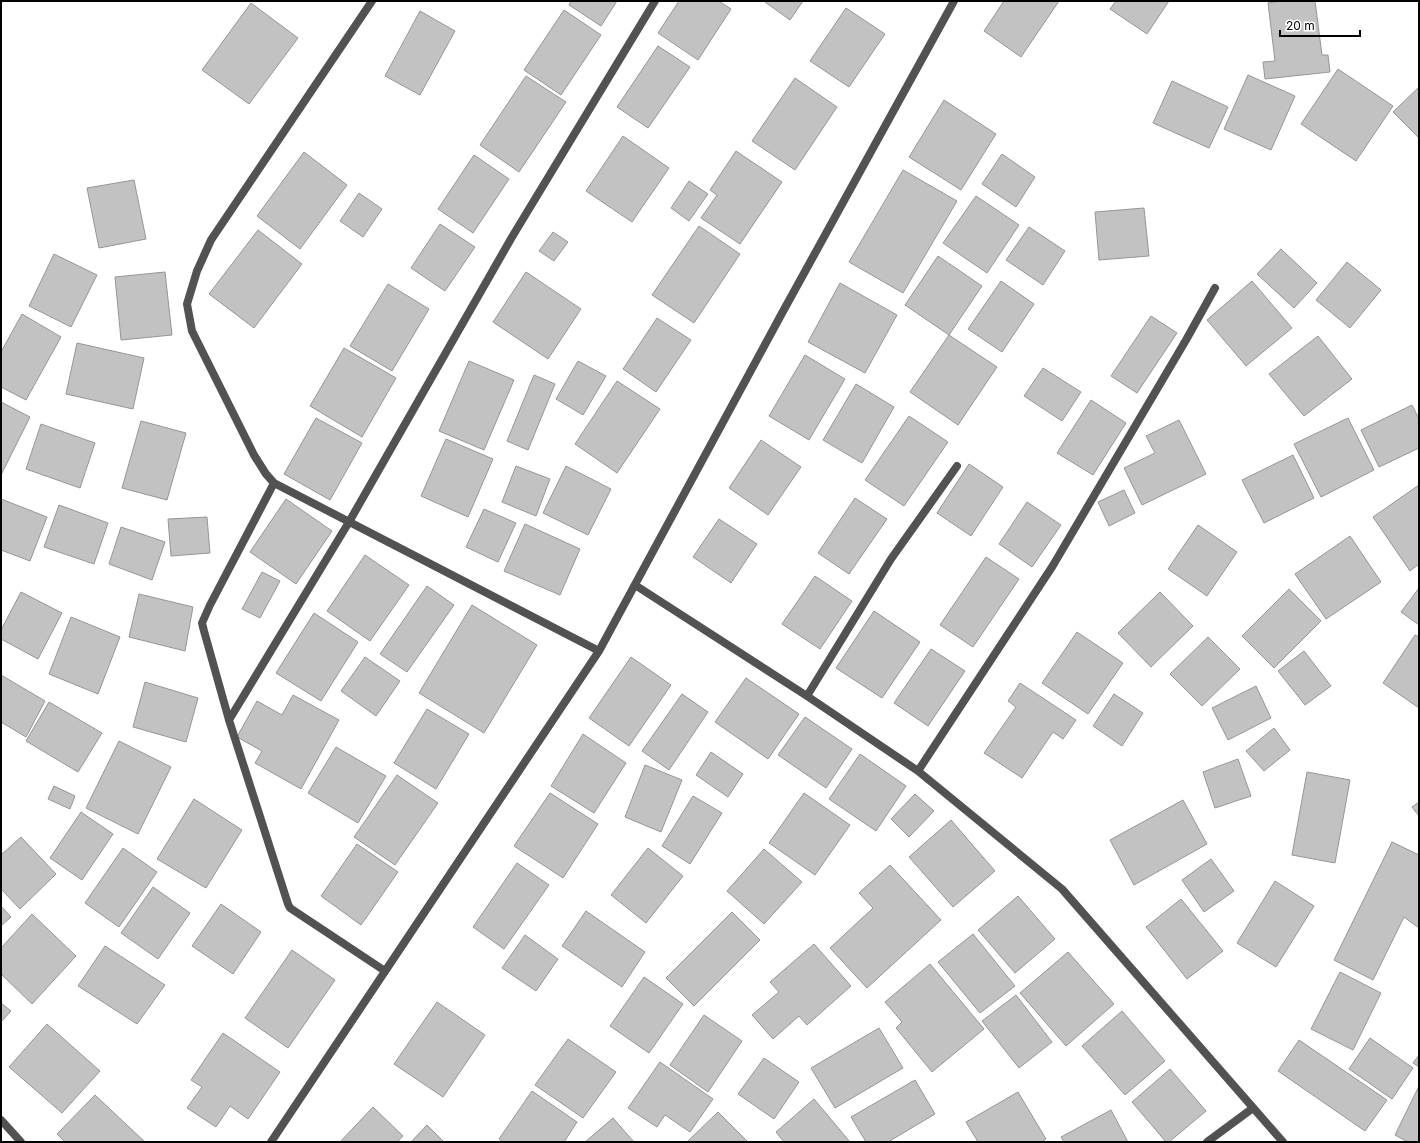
<svg xmlns="http://www.w3.org/2000/svg" width="1420" height="1143" viewBox="0 0 1420 1143" font-family="Inter,sans-serif">
<style>
.building{fill:#c2c2c2;stroke:#969696}
.lines{fill:none;stroke-linecap:round;stroke-linejoin:round}
.minor{stroke:#525252;stroke-width:8}
</style>
<rect width="100%" height="100%" fill="#fff"/>
<path class="building" d="M571,1H617L601,26L569,5Z
M679,1H719L731,9L698,60L658,33Z
M766,1H803L790,20L765,2Z
M1004,1H1059L1021,57L984,31Z
M1116,1H1169L1147,34L1110,9Z
M1282,1H1315L1322,55H1328L1330,72L1265,79L1263,62L1275,61L1268,3Z
M251,3L298,38L249,104L202,70Z
M846,8L885,34L849,87L810,61Z
M564,10L601,35L561,95L524,70Z
M420,11L455,31L420,95L385,76Z
M658,46L690,67L648,128L617,107Z
M1338,69L1393,106L1356,161L1301,124Z
M1248,75L1295,96L1271,150L1224,129Z
M526,76L566,102L519,172L480,145Z
M795,78L837,107L795,170L752,141Z
M1172,81L1228,107L1209,148L1153,123Z
M1419,87V138L1393,112Z
M944,100L996,134L961,190L909,157Z
M623,136L669,168L632,222L586,191Z
M736,151L782,182L740,244L701,218L717,195L710,190Z
M304,152L347,185L300,249L257,216Z
M1002,154L1035,177L1016,207L982,184Z
M474,155L509,179L473,233L438,209Z
M903,170L957,201L903,293L849,262Z
M134,180L146,239L99,248L87,188Z
M689,181L708,194L689,221L671,208Z
M359,193L382,209L363,237L340,221Z
M976,196L1019,225L987,273L943,243Z
M1144,208L1149,256L1099,260L1095,212Z
M440,224L475,247L445,291L411,268Z
M699,226L740,254L694,323L652,295Z
M1029,227L1065,251L1043,285L1006,260Z
M258,230L302,264L254,328L209,294Z
M553,232L568,242L554,261L539,251Z
M1281,249L1317,283L1294,308L1257,274Z
M54,254L97,275L71,327L29,306Z
M938,256L982,286L949,335L905,305Z
M1347,262L1381,290L1350,328L1316,300Z
M165,272L172,335L121,340L115,277Z
M526,272L581,309L548,359L493,322Z
M1001,281L1034,304L1002,352L968,329Z
M1252,281L1292,328L1246,366L1207,320Z
M840,283L897,315L865,373L808,342Z
M388,284L429,309L392,371L350,346Z
M22,314L61,337L26,400L1,387V352Z
M1151,316L1177,333L1137,393L1111,376Z
M657,318L691,340L656,392L623,369Z
M949,335L997,367L958,425L910,392Z
M1318,336L1352,379L1304,416L1269,374Z
M77,343L144,358L133,409L66,394Z
M344,348L396,378L362,437L310,406Z
M805,355L845,379L809,440L769,416Z
M469,361L514,380L484,450L439,431Z
M578,361L606,376L583,415L556,399Z
M1043,368L1081,392L1062,421L1024,396Z
M534,375L555,384L528,450L507,441Z
M617,381L660,409L617,473L575,444Z
M856,384L894,407L862,463L823,440Z
M1091,400L1126,423L1093,475L1057,453Z
M1,402L30,417L1,475Z
M1412,405L1419,419V448L1379,467L1361,430Z
M909,416L948,442L904,506L865,480Z
M316,418L362,443L330,500L284,474Z
M1348,418L1374,470L1321,497L1294,444Z
M1179,420L1206,474L1142,505L1124,468L1155,453L1146,436Z
M141,421L186,433L167,500L122,488Z
M41,424L95,443L80,488L26,469Z
M446,439L493,459L468,517L421,496Z
M761,440L801,467L768,515L729,488Z
M1293,455L1314,498L1264,523L1242,480Z
M969,464L1003,487L971,536L937,513Z
M516,466L550,479L536,516L502,502Z
M566,466L611,489L588,535L543,513Z
M1419,485V564L1410,571L1373,517Z
M1124,490L1135,513L1109,526L1098,502Z
M855,498L887,519L849,574L818,553Z
M1,499L47,517L30,561L1,550Z
M286,499L332,531L296,584L250,552Z
M1027,502L1061,525L1032,567L999,544Z
M59,505L108,523L94,564L44,547Z
M484,509L516,523L498,562L466,547Z
M207,517L210,553L171,556L168,519Z
M719,519L757,544L731,583L693,557Z
M525,524L580,549L560,595L504,571Z
M1198,525L1237,552L1207,596L1168,569Z
M121,527L165,542L152,580L109,564Z
M1350,536L1381,582L1326,619L1295,574Z
M365,555L409,585L370,641L327,611Z
M986,557L1019,579L973,647L940,625Z
M262,572L280,581L260,618L242,609Z
M815,576L852,601L820,649L782,624Z
M427,586L454,605L407,672L380,654Z
M1419,588V625L1401,612Z
M1289,589L1321,621L1274,668L1242,636Z
M21,592L62,613L38,659L1,639V630Z
M1160,592L1193,626L1151,667L1118,633Z
M139,594L193,607L185,651L129,637Z
M472,605L537,645L484,733L419,693Z
M874,611L920,642L882,698L836,668Z
M314,613L358,642L321,701L276,673Z
M71,617L120,637L98,694L49,674Z
M1077,632L1123,663L1088,714L1042,683Z
M1415,635L1419,637V708L1383,683Z
M1208,637L1240,669L1202,706L1170,674Z
M931,649L965,671L928,726L894,703Z
M1304,651L1331,686L1305,705L1278,671Z
M365,657L400,681L376,716L341,691Z
M631,657L671,685L629,746L589,718Z
M1,675L45,701L26,737L1,722Z
M746,678L799,714L768,759L715,722Z
M145,682L198,698L186,742L133,727Z
M1020,683L1076,720L1063,739L1053,732L1022,778L984,753L1016,707L1008,701Z
M1256,686L1271,718L1228,740L1212,708Z
M682,694L708,712L669,770L642,751Z
M1114,694L1143,713L1122,746L1093,726Z
M293,695L339,720L301,789L255,763L262,751L237,737L257,701L282,715Z
M49,702L102,733L78,772L26,741Z
M427,709L469,734L436,789L394,763Z
M805,717L852,749L826,788L778,755Z
M1274,728L1290,750L1264,771L1246,751Z
M583,734L626,763L594,813L551,786Z
M119,741L171,767L138,834L86,808Z
M336,747L386,776L358,823L308,793Z
M711,752L743,774L728,797L696,775Z
M860,754L906,786L876,831L829,799Z
M1238,759L1251,796L1215,808L1203,772Z
M645,765L682,780L661,832L625,817Z
M1307,772L1350,780L1335,863L1292,855Z
M397,775L438,803L395,865L354,837Z
M54,786L75,796L70,809L48,799Z
M550,793L598,824L563,878L514,846Z
M804,793L850,825L815,875L769,843Z
M915,794L934,811L909,837L891,819Z
M693,796L722,813L690,864L662,846Z
M194,799L242,830L206,888L157,859Z
M1183,800L1207,844L1134,885L1110,840Z
M1419,802V816L1412,807Z
M81,812L113,834L82,880L50,858Z
M951,820L995,871L953,907L909,857Z
M21,837L56,874L20,909L1,889V855Z
M1392,842L1419,855V928L1404,917L1373,980L1334,960Z
M357,844L398,872L361,925L321,896Z
M123,848L157,872L119,927L85,903Z
M648,848L683,876L646,923L611,895Z
M764,849L802,882L764,924L727,891Z
M1211,859L1234,891L1204,912L1182,880Z
M517,863L549,885L504,949L473,927Z
M890,865L941,920L867,988L830,948L873,908L859,893Z
M1275,881L1314,906L1276,967L1237,943Z
M153,887L190,913L158,959L121,933Z
M1018,896L1055,939L1015,973L978,930Z
M1181,899L1223,951L1187,979L1146,927Z
M221,904L261,932L233,974L192,946Z
M1,906L11,917L1,926Z
M586,911L645,952L622,987L562,946Z
M732,912L760,940L694,1006L666,978Z
M32,914L76,956L32,1004L1,974V948Z
M973,934L1015,986L980,1013L938,962Z
M525,935L558,959L536,991L502,968Z
M814,944L851,986L807,1025L799,1016L773,1039L752,1015L779,992L770,982Z
M105,946L165,985L137,1024L78,986Z
M292,950L335,980L288,1048L245,1018Z
M1068,952L1114,1004L1066,1046L1020,993Z
M930,964L984,1029L932,1072L896,1028L902,1022L885,1002Z
M1340,972L1381,993L1353,1050L1311,1029Z
M644,977L683,1004L649,1053L610,1026Z
M1016,995L1052,1042L1019,1068L982,1021Z
M437,1002L485,1035L443,1097L394,1064Z
M1,1003L11,1011L1,1022Z
M1122,1011L1165,1061L1125,1095L1082,1046Z
M704,1015L742,1041L708,1092L670,1065Z
M47,1024L100,1071L62,1113L9,1067Z
M879,1028L903,1068L835,1108L811,1068Z
M223,1033L280,1072L248,1119L230,1106L216,1127L187,1108L202,1087L191,1080Z
M1370,1038L1413,1068L1392,1099L1349,1069Z
M568,1039L616,1072L583,1118L535,1085Z
M1299,1040L1387,1100L1365,1131L1278,1071Z
M1419,1055V1067L1413,1063Z
M764,1058L799,1082L774,1119L738,1094Z
M660,1062L713,1099L690,1132L665,1115L657,1127L628,1108Z
M1170,1069L1206,1111L1169,1142H1166L1132,1102Z
M915,1080L935,1114L888,1142H866L851,1117Z
M1419,1086V1142H1408L1395,1135Z
M532,1091L577,1122L564,1142H503L499,1139Z
M1018,1092L1046,1139L1041,1142H978L966,1122Z
M95,1095L145,1142H65L57,1134Z
M814,1099L850,1142H784L776,1132Z
M373,1107L403,1136L397,1142H340Z
M1111,1110L1128,1142H1064L1061,1137Z
M718,1112L748,1142H687Z
M613,1118L634,1142H585Z
M427,1125L444,1142H411Z"/>
<g class="lines">
<path class="minor" d="M372,1L211,240L197,271L187,304L192,331L254,455L266,474L274,483L599,651
M274,483L210,605L202,623L204,631L229,720L288,904L290,908L385,971
M635,585L807,696L918,771L1062,889L1283,1142
M807,696L891,559L957,466
M229,720L349,522L512,237L655,1
M918,771L1052,567L1186,340L1215,288
M1,1120L21,1142
M271,1142L599,651L781,315L954,1
M1207,1142L1253,1108"/>
</g>
<rect width="1420" height="1143" fill="none" stroke="#000000" stroke-width="4"/>
<path d="M1280 30v6h80v-6" fill="none" stroke="#000000" stroke-width="2"/>
<text x="1286" y="30" font-size="12" fill="#000000" stroke="#ffffff" stroke-width="3" paint-order="stroke">20 m</text>
</svg>
